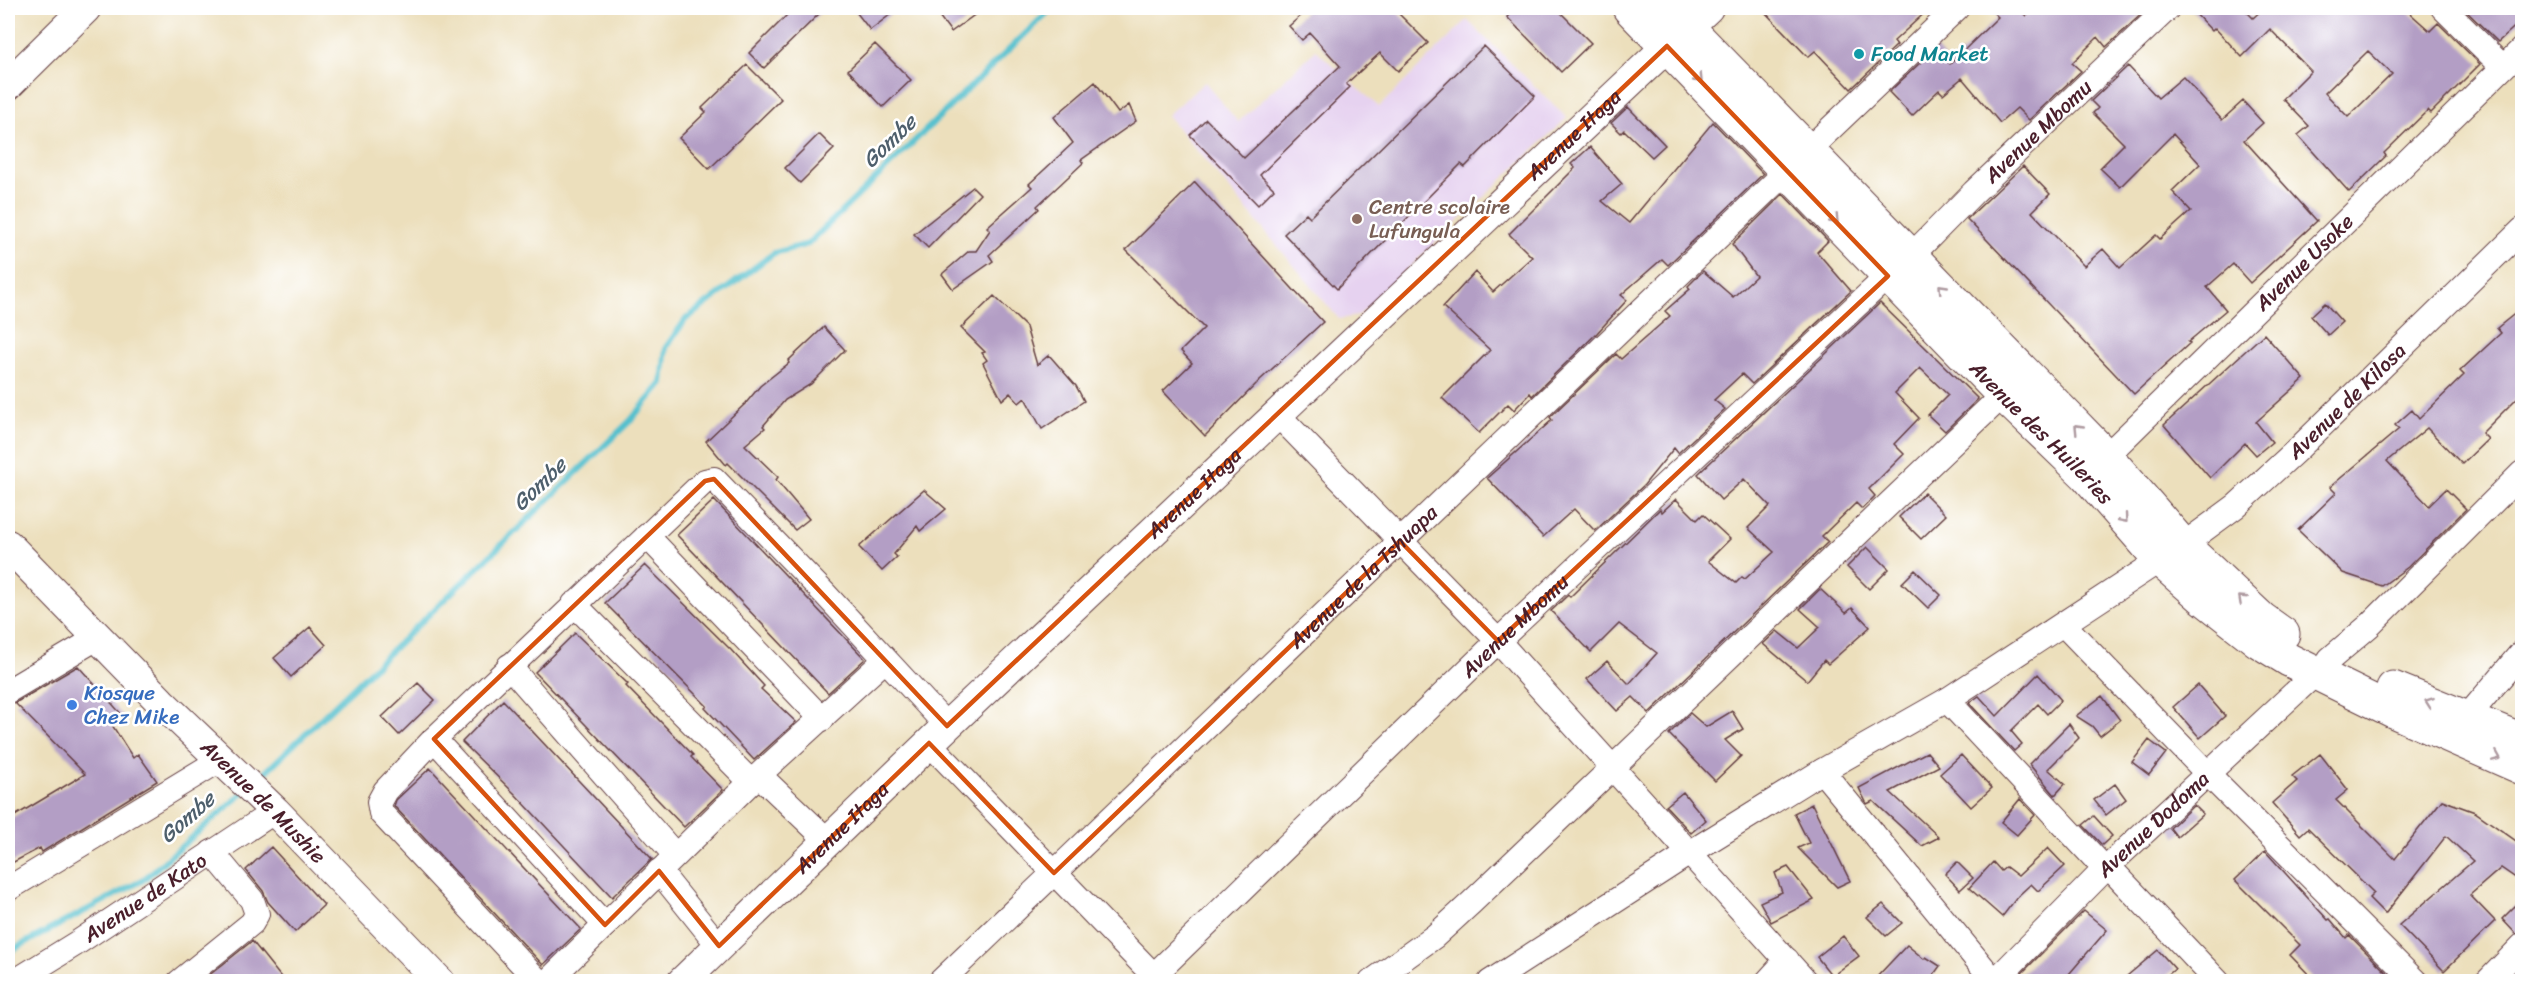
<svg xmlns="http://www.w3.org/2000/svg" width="2530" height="989" viewBox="0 0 2530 989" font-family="Sriracha,sans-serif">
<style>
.built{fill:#e6d2f0}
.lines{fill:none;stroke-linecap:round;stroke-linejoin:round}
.stream{stroke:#54c0cd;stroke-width:6}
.building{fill:#b39ec5;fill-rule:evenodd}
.minor-casing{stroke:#623c41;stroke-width:26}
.tertiary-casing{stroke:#623c41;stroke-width:32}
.secondary-casing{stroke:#623c41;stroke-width:35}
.minor{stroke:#fff;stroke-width:24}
.tertiary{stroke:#fff;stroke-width:30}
.secondary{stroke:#fff;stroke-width:33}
.oneway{stroke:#ae9aa0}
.marked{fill:none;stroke:#d8530f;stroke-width:4.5;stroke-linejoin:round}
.culture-dot{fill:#0f9aa8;stroke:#fff;stroke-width:2}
.education-dot{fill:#8d6e63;stroke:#fff;stroke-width:2}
.shop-dot{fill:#3f7fe0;stroke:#fff;stroke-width:2}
.labels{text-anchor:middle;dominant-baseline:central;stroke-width:5;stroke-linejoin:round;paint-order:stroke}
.culture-label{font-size:21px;fill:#0d838f;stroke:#fff;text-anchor:start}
.street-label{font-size:21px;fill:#4a1f2b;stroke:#fff}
.education-label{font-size:21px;fill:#785e54;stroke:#fff;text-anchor:start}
.shop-label{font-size:21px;fill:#366cbe;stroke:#fff;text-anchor:start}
.water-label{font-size:22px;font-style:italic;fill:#4e5f6c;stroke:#fff}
</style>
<rect width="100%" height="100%" fill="#fff"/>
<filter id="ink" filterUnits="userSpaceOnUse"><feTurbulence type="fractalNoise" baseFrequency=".0167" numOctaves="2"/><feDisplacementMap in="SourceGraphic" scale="12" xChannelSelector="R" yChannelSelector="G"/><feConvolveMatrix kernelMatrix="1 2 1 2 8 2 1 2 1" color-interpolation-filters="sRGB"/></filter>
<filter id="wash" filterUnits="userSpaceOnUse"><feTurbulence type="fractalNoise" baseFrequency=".008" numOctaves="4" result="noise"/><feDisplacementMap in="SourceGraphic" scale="24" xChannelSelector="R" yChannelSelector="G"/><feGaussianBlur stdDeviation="1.35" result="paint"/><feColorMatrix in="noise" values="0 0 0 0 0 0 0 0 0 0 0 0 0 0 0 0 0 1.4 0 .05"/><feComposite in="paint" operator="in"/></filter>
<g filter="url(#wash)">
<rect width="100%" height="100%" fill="#ecdfbc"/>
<path class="built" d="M1467,20L1567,118L1358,316L1339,319L1167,115L1205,82L1238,122L1316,50L1379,107Z"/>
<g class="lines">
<path class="stream" d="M256,781L630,421L662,383L666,347L686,319L774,253L808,244L1052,8
M8,952L143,880L244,792"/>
</g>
<g id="blocks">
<path class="building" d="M794,8H825L764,68L749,53Z
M853,8H899L870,30Z
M933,8H984L951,32Z
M1310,8H1393L1428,43L1398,71L1380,53L1346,84L1350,87L1260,175L1274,189L1258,205L1190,135L1206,119L1244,158L1340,66L1310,33L1302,40L1289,26Z
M1516,8H1556L1591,43L1561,72L1507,17Z
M1761,8H1930L1894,41L1897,45L1851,89L1815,51L1808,57Z
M1989,8H2018L2026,16L2034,8H2148L2106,47L2098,37L2072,63L2081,71L2029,120L2017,108L2000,123L1962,78L1943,94L1939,90L1912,116L1889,92L1936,48L1950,64L1998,17Z
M2190,8H2243L2253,18L2264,8H2404L2430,31L2438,23L2480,64L2431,113L2428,110L2384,153L2386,156L2349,192L2298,135L2309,126L2283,99L2311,71L2270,29L2242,57L2215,28L2212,31ZM2368,51L2392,74L2348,117L2325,93Z
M2463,8H2523V19L2498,42Z
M875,44L911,80L883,107L848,70Z
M1484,46L1535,96L1465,167L1461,164L1337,289L1284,234L1306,213L1310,217Z
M747,65L781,99L709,169L679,138L706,112L702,108Z
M2128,66L2158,98L2183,77L2222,120L2243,101L2263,123L2244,140L2317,221L2250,283L2233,264L2207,287L2226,310L2188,342L2190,343L2134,394L1967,219L2023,166L2050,194L2032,212L2084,266L2103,249L2120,268L2156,235L2160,239L2191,211L2172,191L2200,164L2173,134L2120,187L2100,168L2124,144L2093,113L2098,108L2091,101Z
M1095,82L1118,113L1129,105L1136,121L1081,160L1083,163L1037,206L1039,209L989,255L993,261L953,289L942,274L969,251H976L990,230L987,227L1032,187L1029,184L1073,143L1054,117Z
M1628,107L1665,145L1652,157L1624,130L1621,133L1611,123Z
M1713,122L1763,174L1668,265L1662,259L1621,295L1627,300L1597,333L1532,396L1530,393L1514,410L1508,404L1479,433L1442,398L1490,350L1443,307L1475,272L1493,292L1532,257L1509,234L1575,168L1571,164L1590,147L1622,184L1602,201L1629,223Z
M819,134L834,149L800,183L785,168Z
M1195,182L1323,322L1260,380L1205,436L1163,391L1192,363L1181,351L1204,328L1126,250Z
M973,187L980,194L928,248L914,234Z
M1783,194L1828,241L1817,252L1851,291L1752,384L1742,374L1714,400L1725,409L1678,453L1674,448L1644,485L1595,531L1574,509L1543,537L1487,478L1552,420L1550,417L1616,354L1621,359L1670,316L1665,311L1690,289L1688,286L1703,271L1733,297L1756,276L1732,244Z
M994,296L1026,327L1037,365L1049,355L1076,386L1084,401L1042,429L1025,398L1019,403L1010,393L1002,400L983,363L987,360L982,353L985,352L961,328Z
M1880,303L1978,399L1945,431L1928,415L1948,395L1920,368L1895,393L1919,418L1894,444L1904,454L1869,489L1875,496L1862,509L1856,503L1822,536L1828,542L1649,713L1633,697L1617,711L1587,679L1607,661L1629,684L1657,653L1619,624L1591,652L1551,611L1568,595L1570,597L1660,509L1662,512L1676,499L1697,520L1703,514L1730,539L1708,561L1736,583L1742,577L1745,579L1774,552L1748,528L1770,506L1744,479L1721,500L1698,474Z
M2325,303L2342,322L2328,335L2311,316Z
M2523,307V392L2482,433L2488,439L2462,464L2427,428L2387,461L2429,506L2446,489L2466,509L2408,567L2382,586L2343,573L2298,530L2336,493L2330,487L2399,429L2395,425L2412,410L2419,419L2464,375L2460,371L2501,333L2497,328Z
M824,327L845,350L811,384L785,400L763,426L765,428L745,445L778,477L776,480L809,519L795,530L728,463L726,465L706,441L746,403L760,386L789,363L788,361Z
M2264,334L2304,379L2256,422L2272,442L2256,455L2245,443L2210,478L2164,425Z
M924,490L946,509L920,531L917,526L894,554L897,557L882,571L859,547Z
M1924,493L1946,515L1921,539L1899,517Z
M714,500L865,659L828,693L677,535Z
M1867,547L1889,569L1869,589L1847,567Z
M645,565L731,650L764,686L761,689L796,722L754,760L705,708L707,706L605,603Z
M1915,570L1941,595L1928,608L1902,583Z
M1820,589L1846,613L1852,608L1870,627L1828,664L1824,660L1807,681L1763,644L1777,631L1798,648L1820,627L1800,609Z
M310,627L326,645L291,677L274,658Z
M575,633L628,684L626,686L693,755L691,757L723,790L684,827L535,672Z
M78,666L124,717L112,725L133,758L138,754L157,781L42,852L40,848L8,865V820L85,774L15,703Z
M2038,674L2061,700L2047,714L2038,704L2011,731L2022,744L2014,751L1969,703L1979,696L1997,716Z
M418,683L435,700L399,735L382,717Z
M2198,685L2225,716L2200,738L2173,707Z
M2102,696L2120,720L2100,736L2092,726L2076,716Z
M503,700L652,859L612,897L515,794L462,742Z
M1732,711L1743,729L1725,740L1741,756L1715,781L1669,734L1690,713L1706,727Z
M2069,724L2079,738L2048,769L2065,784L2055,795L2029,764Z
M2149,740L2166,753L2149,775L2132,762Z
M1927,752L1939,766L1890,792L1939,837L1922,846L1873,801L1867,804L1859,788Z
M2320,754L2348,790L2336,800L2395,859L2442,800L2475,812L2523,846V883L2501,868L2470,895L2495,921L2444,971L2399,925L2473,861L2446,836L2385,914L2369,898L2374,893L2308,828L2300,835L2272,803L2297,781L2292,776Z
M1961,755L1992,788L1971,807L1940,774Z
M430,768L581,929L543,965L394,806L396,800Z
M2115,784L2126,799L2106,815L2094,800Z
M1683,792L1706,820L1691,833L1666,806Z
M2020,799L2035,815L2017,835L2001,822Z
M1812,804L1850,881L1837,887L1798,848L1809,843L1794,813Z
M2194,805L2203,814L2177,837L2170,828Z
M2094,816L2112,836L2102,845L2083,825Z
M271,847L324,905L295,932L268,902L263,891L246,870Z
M2048,848L2065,866L2038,891L2031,884L2018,896L2002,917L1969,888L1993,862L2001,871L2006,867L2018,876Z
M2265,851L2328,920L2330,919L2346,938L2349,935L2395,981H2315L2290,955L2300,945L2235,880Z
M1957,862L1973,878L1960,890L1945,874Z
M1788,867L1814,900L1771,922L1760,902L1782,892L1775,873Z
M2523,898V932L2516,934L2502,919Z
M1883,904L1902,923L1886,936L1867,917Z
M2084,911L2107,930L2063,981H2026L2020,975Z
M1843,936L1859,956L1832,976L1817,957Z
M252,941L284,981H202Z
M1907,945L1924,959L1926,957L1940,966L1929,981H1873Z
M2158,950L2175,969L2160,981H2121Z"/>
</g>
</g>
<g filter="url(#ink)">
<use href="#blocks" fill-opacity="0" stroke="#623c41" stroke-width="1.5"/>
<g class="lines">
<g class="minor-casing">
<g id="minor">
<path d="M2443,8L2503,67"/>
<path d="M1807,151L1957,8"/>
<path id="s1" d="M1911,256L1974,192L2168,8"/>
<path d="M1277,414L1498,641L1806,982"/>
<path id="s2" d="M2094,468L2522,49"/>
<path d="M647,536L822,719"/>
<path d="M574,604L751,782"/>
<path d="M2064,625L2208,774L2416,982"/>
<path d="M2330,659L2370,625L2522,473"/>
<path d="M509,666L675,855"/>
<path d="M8,691L97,638"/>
<path d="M1947,700L2105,869"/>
<path d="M2468,716L2522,652"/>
<path d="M434,739L605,925"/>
<path d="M929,743L1160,982"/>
<path d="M1822,771L1995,982"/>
<path d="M759,775L828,841"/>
<path d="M2108,866L2218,982"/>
<path d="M659,871L719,946"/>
<path d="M8,889L220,760"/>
<path id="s3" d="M14,982L77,943L275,811"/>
<path d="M179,982L252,923L257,914L252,900L212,852"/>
<path d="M539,982L381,813L379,802L385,791L434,739L705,481L714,479L825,594L947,726"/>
<path d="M547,982L751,782L885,660"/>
<path id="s4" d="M940,982L1788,170"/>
<path id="s5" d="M1147,982L1498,641L1888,276"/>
<path d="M1371,982L1435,936L1472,902L2003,395"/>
<path id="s6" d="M1490,982L1691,852L1822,771L1947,700L2183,545L2236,506L2299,448L2522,230"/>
<path d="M1767,982L1787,960"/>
<path id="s7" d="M1994,982L2108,866L2316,673"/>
<path d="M2487,982L2522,946"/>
</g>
</g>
<g class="tertiary-casing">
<g id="tertiary">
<path d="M8,85L86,8"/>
<path id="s8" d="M8,545L161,702L275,811L440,982"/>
<path id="s9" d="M682,982L947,726L1708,8"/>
</g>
</g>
<g class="secondary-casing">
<g id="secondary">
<path id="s10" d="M1629,8L2003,395L2086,475L2161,561L2203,598L2258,641L2289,660L2395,712L2522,768"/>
<path d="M1669,8L2106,456L2183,545L2262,619L2283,634"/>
<path d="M2393,688L2522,740"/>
</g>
</g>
<use href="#minor" class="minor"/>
<use href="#tertiary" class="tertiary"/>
<use href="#secondary" class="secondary"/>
</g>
<defs><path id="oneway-chevron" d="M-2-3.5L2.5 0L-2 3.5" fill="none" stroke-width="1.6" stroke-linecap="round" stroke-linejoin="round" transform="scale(1.5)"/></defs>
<g class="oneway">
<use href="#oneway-chevron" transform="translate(1699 79) rotate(46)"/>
<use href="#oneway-chevron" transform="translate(1835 220) rotate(46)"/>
<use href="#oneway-chevron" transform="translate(1942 288) rotate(-134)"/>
<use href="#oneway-chevron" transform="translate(2078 428) rotate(-134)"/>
<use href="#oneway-chevron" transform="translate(2124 519) rotate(49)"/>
<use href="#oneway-chevron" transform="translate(2242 599) rotate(-137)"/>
<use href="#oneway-chevron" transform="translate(2429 702) rotate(-160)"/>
<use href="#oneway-chevron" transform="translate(2497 757) rotate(23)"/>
</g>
</g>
<path class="marked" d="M1667,46L1888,276L1498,641L1400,541L1054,873L929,743L719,946L659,871L605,925L434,739L705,481L714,479L947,726Z"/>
<circle class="culture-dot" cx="1859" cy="54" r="6"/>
<circle class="education-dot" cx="1357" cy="219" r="6"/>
<circle class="shop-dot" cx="72" cy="705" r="6"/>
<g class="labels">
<g class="culture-label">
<text x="1871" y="54">Food Market</text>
</g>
<g class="street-label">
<text stroke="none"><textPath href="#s1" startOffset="178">Avenue Mbomu</textPath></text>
<text stroke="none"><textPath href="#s9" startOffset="1230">Avenue Itaga</textPath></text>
<text stroke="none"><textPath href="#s2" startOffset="294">Avenue Usoke</textPath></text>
<text stroke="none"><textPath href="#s6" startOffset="1038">Avenue de Kilosa</textPath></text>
<text stroke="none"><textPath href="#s10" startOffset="592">Avenue des Huileries</textPath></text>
<text stroke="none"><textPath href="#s9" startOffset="708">Avenue Itaga</textPath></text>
<text stroke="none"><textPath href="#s4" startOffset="586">Avenue de la Tshuapa</textPath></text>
<text stroke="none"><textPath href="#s5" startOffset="512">Avenue Mbomu</textPath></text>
<text stroke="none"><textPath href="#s8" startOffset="362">Avenue de Mushie</textPath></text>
<text stroke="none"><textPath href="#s7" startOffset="224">Avenue Dodoma</textPath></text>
<text stroke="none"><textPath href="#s9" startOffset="222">Avenue Itaga</textPath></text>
<text stroke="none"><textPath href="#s3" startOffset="156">Avenue de Kato</textPath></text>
</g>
<g class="education-label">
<text x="1369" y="207">Centre scolaire<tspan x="1369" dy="24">Lufungula</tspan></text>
</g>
<g class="shop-label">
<text x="84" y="693">Kiosque<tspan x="84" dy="24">Chez Mike</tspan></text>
</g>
<g class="water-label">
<text transform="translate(889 141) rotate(-44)">Gombe</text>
<text transform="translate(539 484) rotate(-44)">Gombe</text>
<text transform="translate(187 817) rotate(-41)">Gombe</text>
</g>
</g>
<rect width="2530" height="989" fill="none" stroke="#fff" stroke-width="30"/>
</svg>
